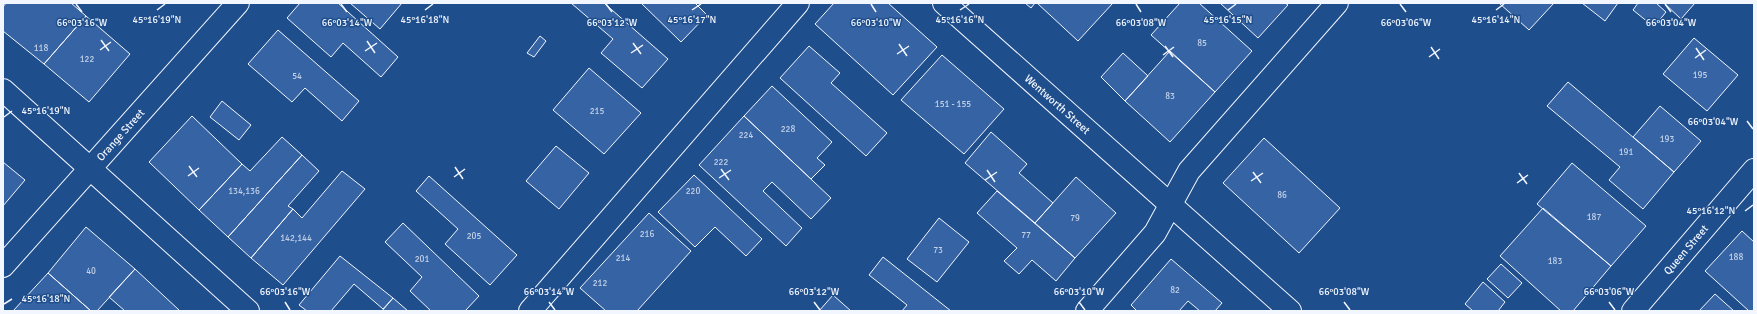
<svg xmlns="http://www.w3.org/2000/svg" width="1757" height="314" viewBox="0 0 1757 314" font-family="Signika,sans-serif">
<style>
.building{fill:#3563a3;stroke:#f2f6ff}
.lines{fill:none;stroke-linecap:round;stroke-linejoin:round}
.minor-casing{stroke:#f2f6ff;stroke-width:24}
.minor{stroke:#1f4e8c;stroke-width:22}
.ticks{fill:none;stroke:#f2f6ff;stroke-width:1.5}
.labels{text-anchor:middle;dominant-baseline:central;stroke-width:3;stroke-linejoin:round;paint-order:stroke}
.number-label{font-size:9px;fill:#c3d1e8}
.street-label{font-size:11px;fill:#f2f6ff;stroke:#1f4e8c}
.ticks-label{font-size:10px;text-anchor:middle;fill:#f2f6ff;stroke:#1f4e8c;stroke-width:3;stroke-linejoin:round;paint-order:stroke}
</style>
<rect width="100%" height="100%" fill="#1f4e8c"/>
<path class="building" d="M6,3H71L86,16L44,64L3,31V7Z
M300,3H338L398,57L381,77L343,43L331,57L287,18Z
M350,3H402L380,29Z
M571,3H604L668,59L642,88L601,53L613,39Z
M641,3H695L707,15L681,42Z
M834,3H888L937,47L893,95L815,24Z
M1025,3H1035L1031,8Z
M1037,3H1113L1078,41Z
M1180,3H1199L1252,51L1215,92L1151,35Z
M1220,3H1285L1288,5L1258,38Z
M1499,3H1554L1529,30Z
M1582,3H1618L1605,21Z
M1638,3H1656L1666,12L1654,27L1633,10Z
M1664,3H1695L1681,19Z
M86,16L130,54L89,102L44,64Z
M278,30L359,101L342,121L305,88L292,102L248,64Z
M540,36L546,41L534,57L527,53Z
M1694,38L1738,75L1707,111L1663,74Z
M809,46L840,73L831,83L887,133L866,156L780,78Z
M1170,51L1215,92L1170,142L1125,101Z
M1123,53L1148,76L1125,101L1101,77Z
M942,55L1004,109L964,154L901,100Z
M589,68L641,113L604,154L553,110Z
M1568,82L1674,172L1643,209L1609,180L1620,167L1547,106Z
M772,86L832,142L817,158L825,165L811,179L744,116Z
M222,101L251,125L239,140L210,117Z
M1660,106L1701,141L1674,172L1633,137Z
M192,116L242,164L199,210L149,162Z
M744,116L831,198L811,219L772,182L763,191L802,228L786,246L699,165Z
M991,132L1027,164L1019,173L1053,203L1035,223L965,163Z
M282,137L302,155L228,237L199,210L242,164L250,171Z
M1264,138L1340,208L1299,253L1223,183Z
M556,146L589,173L559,209L526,181Z
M302,155L319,171L288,206L293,209L251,258L228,237Z
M3,162L25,180L3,206Z
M1572,163L1646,226L1611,266L1537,204Z
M342,171L365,189L283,285L251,258L293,209L302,218Z
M694,175L762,239L746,256L715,227L695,247L658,212Z
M429,176L517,255L490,285L445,244L458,229L416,191Z
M1076,177L1116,213L1075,258L1035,223Z
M997,191L1075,258L1056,281L1032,260L1019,274L1004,261L1017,248L977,213Z
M1543,208L1611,266L1573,311H1561L1500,256Z
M649,213L691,251L637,311H606L580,288Z
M939,218L969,242L937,282L907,259Z
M403,223L479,296L465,311H431L410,291L422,277L385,242Z
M86,227L135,269L97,311H91L48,273Z
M1742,231L1754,242V311H1749L1705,271Z
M340,256L393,298L383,309L354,284L331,311H307L299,305Z
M883,257L951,311H902L907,305L869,275Z
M1171,259L1222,303L1215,311H1200L1188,301L1179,311H1137L1131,305Z
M1501,264L1522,283L1508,298L1487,279Z
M135,269L179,310V311H125L109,297Z
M48,273L91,311H13Z
M1483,282L1505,302L1498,311H1473L1465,304Z
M1715,294L1734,311H1699Z
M833,295L851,311H819Z
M393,298L408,311H382Z"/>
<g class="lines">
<g class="minor-casing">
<g id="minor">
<path id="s1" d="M944,3L1290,311"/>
<path d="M3,90L248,311"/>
<path id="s2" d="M3,266L238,3"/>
<path d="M530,311L798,3"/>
<path d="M1087,311L1155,233L1189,171L1337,3"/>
<path id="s3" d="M1633,311L1754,170"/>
</g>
</g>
<use href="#minor" class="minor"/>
</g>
<path class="ticks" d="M76,4L82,12M341,4L347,12M606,4L612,12M871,4L876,12M1136,4L1141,12M1400,4L1406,12M1665,4L1671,12M157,10L165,4M425,10L433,4M692,10L701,4M960,10L969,4M1228,10L1236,4M1496,10L1504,4M101,40L109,51M367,41L375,53M633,43L641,54M899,44L907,56M1165,46L1173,57M1431,47L1439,59M1696,48L1704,60M100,50L111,42M365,51L377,43M631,53L643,45M897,54L909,46M1163,55L1174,47M1429,57L1440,49M1695,58L1706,50M4,117L12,111M1747,121L1753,129M189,166L197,177M455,167L463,179M721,169L729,180M987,170L995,182M1253,172L1261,183M1519,173L1527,184M188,176L199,168M454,177L465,169M719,178L731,170M985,180L997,172M1251,181L1263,173M1517,183L1528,175M1745,211L1753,205M285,302L290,310M549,302L555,310M814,302L820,310M1079,302L1085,310M1344,302L1350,310M1609,302L1615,310M4,304L12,299"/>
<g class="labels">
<g class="number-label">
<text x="1202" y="43">85</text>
<text x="41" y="48">118</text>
<text x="87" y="59">122</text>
<text x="1700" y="75">195</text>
<text x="297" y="76">54</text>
<text x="1170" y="96">83</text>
<text x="953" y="104">151 - 155</text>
<text x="597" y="111">215</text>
<text x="788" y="129">228</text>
<text x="746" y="135">224</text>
<text x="1667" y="139">193</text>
<text x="1626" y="152">191</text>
<text x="721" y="162">222</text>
<text x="244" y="191">134,136</text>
<text x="693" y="191">220</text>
<text x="1282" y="195">86</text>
<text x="1594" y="217">187</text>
<text x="1075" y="218">79</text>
<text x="647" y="234">216</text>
<text x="1026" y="235">77</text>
<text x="474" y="236">205</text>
<text x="296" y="238">142,144</text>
<text x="938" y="250">73</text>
<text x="1736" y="257">188</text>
<text x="623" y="258">214</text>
<text x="422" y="259">201</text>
<text x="1555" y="261">183</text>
<text x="91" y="271">40</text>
<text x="600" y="283">212</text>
<text x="1175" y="290">82</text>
</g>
<g class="street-label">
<text stroke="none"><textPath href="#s1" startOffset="152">Wentworth Street</textPath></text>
<text stroke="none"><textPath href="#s2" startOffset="176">Orange Street</textPath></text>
<text stroke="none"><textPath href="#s3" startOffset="81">Queen Street</textPath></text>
</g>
</g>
<g class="ticks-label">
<text x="157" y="23">45°16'19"N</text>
<text x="425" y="23">45°16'18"N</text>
<text x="692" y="23">45°16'17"N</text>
<text x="960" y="23">45°16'16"N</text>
<text x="1228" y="23">45°16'15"N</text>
<text x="1496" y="23">45°16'14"N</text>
<text x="82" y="26">66°03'16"W</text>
<text x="347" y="26">66°03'14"W</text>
<text x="612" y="26">66°03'12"W</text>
<text x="1141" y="26">66°03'08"W</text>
<text x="1406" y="26">66°03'06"W</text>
<text x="1671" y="26">66°03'04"W</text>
<text x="876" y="26">66°03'10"W</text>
<text x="46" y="114">45°16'19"N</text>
<text x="1713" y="125">66°03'04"W</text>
<text x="1711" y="214">45°16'12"N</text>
<text x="285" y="295">66°03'16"W</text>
<text x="549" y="295">66°03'14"W</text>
<text x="814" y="295">66°03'12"W</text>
<text x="1079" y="295">66°03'10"W</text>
<text x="1344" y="295">66°03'08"W</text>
<text x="1609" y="295">66°03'06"W</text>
<text x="46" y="302">45°16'18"N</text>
</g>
<rect width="1757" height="314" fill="none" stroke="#f2f6ff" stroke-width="8"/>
</svg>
